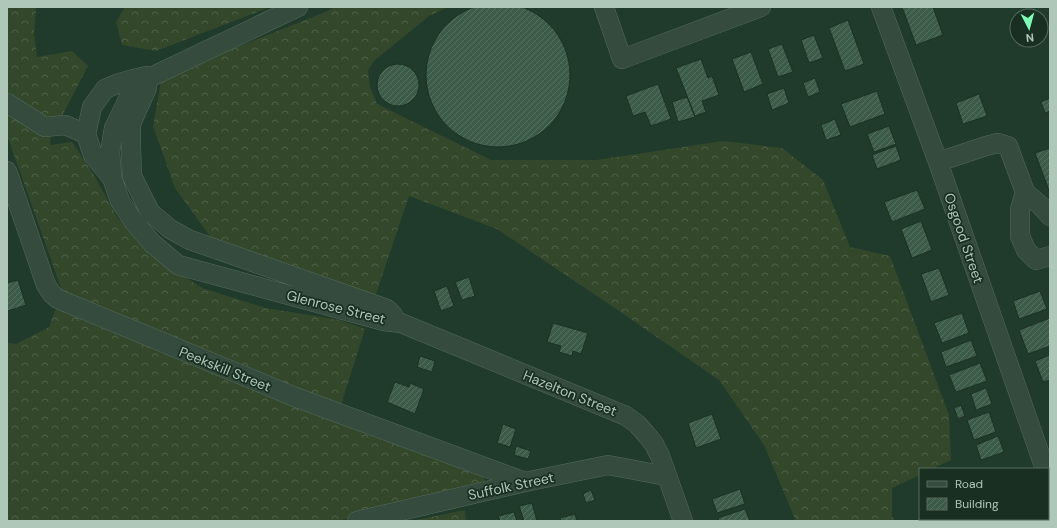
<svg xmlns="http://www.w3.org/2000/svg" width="1057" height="528" viewBox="0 0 1057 528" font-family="'DM Sans',sans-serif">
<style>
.forest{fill:url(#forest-crowns)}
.building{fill:url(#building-hatch);stroke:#1b3124}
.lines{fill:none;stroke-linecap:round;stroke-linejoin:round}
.minor-casing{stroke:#546b5e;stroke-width:20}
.minor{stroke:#344b3d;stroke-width:19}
.labels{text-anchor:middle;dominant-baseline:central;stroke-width:3.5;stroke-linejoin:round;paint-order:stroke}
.street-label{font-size:14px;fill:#aec7b9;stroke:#192f22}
</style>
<defs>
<pattern id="forest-crowns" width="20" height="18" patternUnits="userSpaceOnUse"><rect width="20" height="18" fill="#33482b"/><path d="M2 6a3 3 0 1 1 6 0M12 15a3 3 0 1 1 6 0" fill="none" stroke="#4e6148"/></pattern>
<pattern id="building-hatch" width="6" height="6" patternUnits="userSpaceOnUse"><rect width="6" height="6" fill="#3c5b48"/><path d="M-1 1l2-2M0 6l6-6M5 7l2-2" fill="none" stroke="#567160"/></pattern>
</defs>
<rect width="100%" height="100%" fill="#203a2b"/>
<path class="forest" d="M7,7H36L34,33L37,57L72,51L88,66L61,118L51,134L50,145L72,142L94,175L117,217L153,256L202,288L266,308L340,320L365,329L338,414L479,471L489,486L337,521H7V343L16,344L49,327L62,291L7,135Z
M125,7H270L156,51L122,45L116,22Z
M335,7H448L429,16L374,61L368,70L370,87L377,104L491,160H596L723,141L782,148L823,180L850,247L890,256L949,415L951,460L932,469H920V475L892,488V517L896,521H796L764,445L719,380L606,302L497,229L409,196L375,297L212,239L175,188L153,126L161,81L222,53L323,13Z
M465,510L466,521H411Z"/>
<path class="building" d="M426 75a72 72 0 1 1 144 0a72 72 0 1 1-144 0Z
M902,7H933L943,35L916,45Z
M848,20L864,64L845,71L829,28Z
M814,35L823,58L809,63L801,40Z
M782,44L793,72L778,77L768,49Z
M751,52L763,84L744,92L732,59Z
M701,59L708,78L712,76L719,95L702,101L706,112L695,116L676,68Z
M377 85a21 21 0 1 1 42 0a21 21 0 1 1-42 0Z
M815,78L820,92L808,97L803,83Z
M658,84L671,119L651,126L645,112L633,116L626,96Z
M784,88L789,103L772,110L767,94Z
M877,91L885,114L850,127L841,104Z
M979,94L987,116L963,124L956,103Z
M687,97L695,117L678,122L672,102Z
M1050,98V111L1045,113L1041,102Z
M835,119L841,135L826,140L821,125Z
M889,126L896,144L874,152L867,134Z
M896,146L901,160L877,169L872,155Z
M1050,148V193L1035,153Z
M917,190L925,209L892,222L884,202Z
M921,221L932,250L912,258L901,229Z
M939,268L949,295L931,302L921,274Z
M469,277L475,296L462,300L455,282Z
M18,280L26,305L8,311L7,307V283Z
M447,286L454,306L441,311L434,291Z
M1040,291L1047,309L1019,319L1013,301Z
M962,313L969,333L942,343L934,323Z
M1050,318V346L1028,354L1019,330Z
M553,323L588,333L581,354L573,351L572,356L559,352L561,346L547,342Z
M971,340L977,356L946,367L941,352Z
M1050,355V380L1043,382L1035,361Z
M420,356L435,361L432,372L417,367Z
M980,363L987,381L956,392L949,375Z
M395,382L409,387L410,383L424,389L415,414L387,402Z
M986,388L992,404L976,410L971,394Z
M961,405L965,416L958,419L954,408Z
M989,412L996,432L974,440L967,420Z
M712,414L721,439L696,448L688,423Z
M503,424L516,429L510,447L497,443Z
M998,436L1004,452L981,460L976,445Z
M516,446L531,451L528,459L514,455Z
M740,489L745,504L717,513L712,499Z
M591,490L595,500L586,503L583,494Z
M532,503L537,521H524L519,506Z
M745,509L750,521H719L718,518Z
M514,512L517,521H500L498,516Z
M575,514L577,521H561L560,518Z
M1004,519H1029L1030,521H1005Z"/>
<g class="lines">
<g class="minor-casing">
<path id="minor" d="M298,7L153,76L132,91L114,128L110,152L112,178L120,201L134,222L152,243L178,265L384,321L401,323L626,416L637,424L646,434L654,444L660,456L683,521
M604,7L622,59L761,7
M881,7L938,162L1045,469
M147,88L131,124V146L132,176L150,212L170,229L190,240L387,309L393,315
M7,103L45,127L65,125L86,134
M938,162L986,146L998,143L1008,146L1025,192L1040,205L1050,216
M7,171L46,285L52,294L58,299L295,397L525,482
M112,178L93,155L86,134L92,107L105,89L119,83L133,79L147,76
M1025,192L1020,210V236L1026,250L1036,260L1050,256
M357,521L525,482L608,465L666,476"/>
</g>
<use href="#minor" class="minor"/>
</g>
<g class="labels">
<g class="street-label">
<text transform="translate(964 238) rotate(71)">Osgood Street</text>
<text transform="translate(336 307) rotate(14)">Glenrose Street</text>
<text transform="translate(225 369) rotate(22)">Peekskill Street</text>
<text transform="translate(570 393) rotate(22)">Hazelton Street</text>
<text transform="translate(511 486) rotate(-12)">Suffolk Street</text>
</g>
</g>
<rect width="1057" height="528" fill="none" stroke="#aec7b9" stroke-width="16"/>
<rect x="919" y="468" width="130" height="52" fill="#192f22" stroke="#556c5e"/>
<rect x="927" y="481" width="20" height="6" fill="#344b3d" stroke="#556c5e"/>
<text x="955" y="488" font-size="12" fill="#aec7b9">Road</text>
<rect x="927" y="498" width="20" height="12" fill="url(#building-hatch)" stroke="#556c5e"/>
<text x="955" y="508" font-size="12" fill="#aec7b9">Building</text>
<g transform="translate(1029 28) rotate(174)"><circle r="19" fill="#192f22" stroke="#556c5e"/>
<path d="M0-3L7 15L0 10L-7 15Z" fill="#7dfeb7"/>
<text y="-6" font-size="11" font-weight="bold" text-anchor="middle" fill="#aec7b9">N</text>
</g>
</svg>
